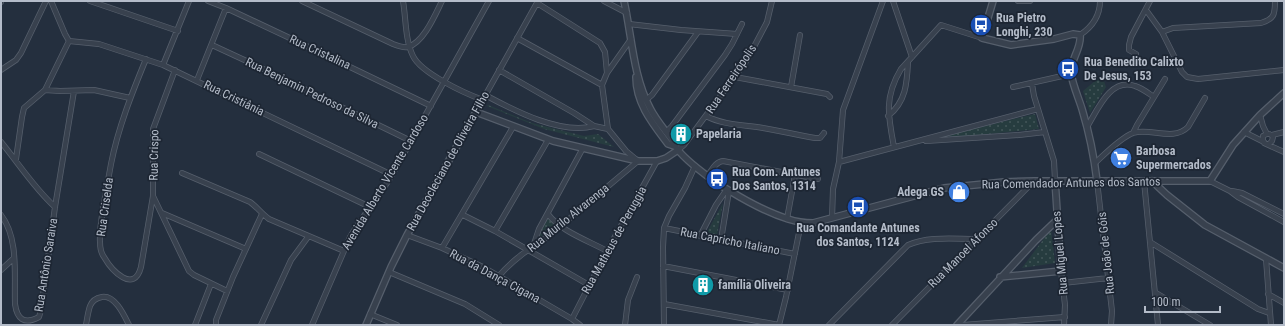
<svg xmlns="http://www.w3.org/2000/svg" width="1285" height="326" viewBox="0 0 1285 326" font-family="'Roboto Condensed',sans-serif">
<style>
.green{fill:url(#green-dots)}
.lines{fill:none;stroke-linecap:round;stroke-linejoin:round}
.minor-casing{stroke:#565f6c;stroke-width:6}
.tertiary-casing{stroke:#565f6c;stroke-width:8}
.minor{stroke:#38414e;stroke-width:4.5}
.tertiary{stroke:#38414e;stroke-width:5.5}
.labels{text-anchor:middle;dominant-baseline:central;stroke-width:3.5;stroke-linejoin:round;paint-order:stroke}
.poi-label{font-size:12px;font-weight:bold;fill:#b4bcc9;stroke:#1d2633;text-anchor:start}
.street-label{font-size:12px;fill:#b4bcc9;stroke:#1d2633}
</style>
<defs>
<pattern id="green-dots" width="8" height="8" patternUnits="userSpaceOnUse"><rect width="8" height="8" fill="#263c3f"/><path d="M2 2h.1M6 6h.1" fill="none" stroke="#435659" stroke-width="1.8" stroke-linecap="round"/></pattern>
</defs>
<rect width="100%" height="100%" fill="#242f3e"/>
<path class="green" d="M1102,75L1106,87L1090,113L1083,91Z
M488,105L532,123L584,136L598,134L614,147L544,129L487,106Z
M1035,114L1039,129L957,137L944,136Z
M723,203L717,235L707,233V232Z
M548,217L558,226L547,233L538,238Z
M1051,229L1055,263L1022,268Z"/>
<g class="lines">
<g class="minor-casing">
<path id="minor" d="M90,1L178,31
M208,1L226,8L294,40L431,106
M302,1L393,44C398,46 403,48 408,47C424,42 435,15 442,1
M403,1C406,18 405,40 413,56C421,73 464,93 483,100
M604,1L627,13
M893,1L912,57
M1018,1H1030
M1,2V1
M537,3L600,43L605,52L607,73
M1146,10L1162,32L1182,72L1187,77L1198,79L1284,70
M629,24L681,30L737,34
M1162,32L1173,28L1261,23C1274,19 1275,15 1275,1
M1080,35C1092,27 1100,16 1100,1
M517,38L602,85
M69,41L99,44L163,65L392,175
M212,45L253,64L411,141
M1136,54L1129,50V45L1131,37L1150,1
M146,59C132,93 118,128 111,164C109,175 107,186 105,197C103,212 99,227 100,242C100,247 101,253 104,257C112,271 134,294 141,267L153,196V129L175,70
M163,65L189,1
M1,70L16,60L21,53L46,1
M499,70L574,113L594,126L608,129
M735,77L827,94L830,97
M197,80L226,8
M1032,84L1034,96L1054,161L1055,180
M791,87L800,35
M1013,87L1071,74
M45,90L69,41L65,34L51,1
M485,95C515,111 561,135 594,126
M646,100L652,95L698,32
M476,112L538,1
M1260,115L1263,126L1267,134
M706,116C723,125 744,125 763,128C781,131 798,135 815,138H820L824,133
M888,116C906,102 907,83 908,62
M1087,127C1097,111 1110,77 1135,86C1142,88 1148,93 1154,97
M666,132L672,126L725,55L732,44L742,24
M1244,132L1264,142
M1133,133L1137,125L1165,79
M1272,135L1284,132
M926,141L1019,135L1045,132
M1,142C19,164 34,188 55,207
M1269,144L1272,141L1273,137C1270,133 1267,133 1263,136V141L1264,143L1284,152
M894,147C888,116 884,97 901,69L941,25L982,38
M678,150L684,145L747,60L767,22L772,1
M259,154L370,207
M16,159L22,117L24,108L45,90L60,91L94,90L130,98
M839,162L1038,109
M1095,163C1105,154 1120,138 1133,133C1150,127 1173,142 1188,127L1205,98
M182,173L250,202C257,207 262,214 269,219L344,251
M708,175C712,170 715,162 723,161L818,179
M1097,181L1112,311L1111,325
M1144,181L1158,325
M1210,181L1230,191L1238,197L1284,222
M1232,191L1242,193L1284,214
M153,196L189,271L194,275L227,291
M162,213L246,249
M548,214C560,231 589,241 607,251
M1,215C19,238 14,276 15,304C17,319 24,325 39,317L41,310L55,207L74,91
M463,215L495,231L589,285
M832,218L833,189L839,162L843,110L883,1
M787,219L795,175
M664,228L795,254
M495,231L548,140
M407,235L442,248L483,267L572,319L580,325
M700,236L716,205L727,189
M721,240L729,191
M1150,242L1258,309L1269,313
M534,244L539,229L583,148
M442,248L513,127
M1266,259L1271,325
M663,266L788,290
M1,270L14,258
M1061,271L1065,305L1064,325
M389,272L465,304L499,325
M499,276C513,259 532,247 550,235L638,161L626,151L608,129L602,85L607,73L631,39
M1063,283L1108,278
M1156,293L1210,325
M1268,294L1284,303
M664,304L779,325
M370,314L397,325
M572,319L607,251L657,161
M86,325C87,319 88,312 90,306C92,301 96,298 102,297C115,295 124,315 129,325
M195,325L211,284
M216,325V320L233,277L262,214
M261,325L291,260L308,237
M312,325L350,237C363,215 379,197 392,175L489,1
M625,325L628,300L637,277
M664,325L663,247L664,228L669,216L685,188L695,166
M779,325L786,297L801,223
M829,325L908,245C928,236 954,239 976,239
M892,325L1034,181
M963,325L1065,317"/>
</g>
<g class="tertiary-casing">
<path id="tertiary" d="M624,1C632,37 633,76 650,108C656,120 665,130 673,141C676,155 717,184 730,191C748,202 769,213 788,219C797,222 804,223 813,223L944,188L1004,182L1034,181H1210L1233,145L1260,115L1284,93
M993,1L982,38L1011,45L1054,39L1073,34L1080,35C1082,48 1070,60 1071,73C1072,83 1079,99 1082,109C1089,132 1094,156 1097,181
M636,77C636,104 653,124 668,144L674,146
M1152,181L1167,195L1205,225L1284,268
M1000,277L1061,271L1055,180
M366,325L391,267L407,235L476,112L553,141L638,161H657L666,158L678,150
M957,325L1036,240L1057,220"/>
</g>
<use href="#minor" class="minor"/>
<use href="#tertiary" class="tertiary"/>
</g>
<defs>
<g id="bus-disc" transform="scale(1.15)"><circle r="9.5" fill="#1a4fb4" stroke="#1d2633"/><path d="M-5-6H5V4H4V6H2V4H-2V6H-4V4H-5ZM-3.5-4V0h7V-4ZM-3.5 1.2v1.5H-2V1.2ZM2 1.2v1.5H3.5V1.2Z" fill="#fff"/></g>
<g id="building-disc" transform="scale(1.15)"><circle r="9.5" fill="#0f9aa8" stroke="#1d2633"/><path d="M-4-6H4V6H1V3H-1V6H-4ZM-2.5-4.3h1.7v1.8h-1.7ZM.8-4.3h1.7v1.8H.8ZM-2.5-1h1.7V.8h-1.7ZM.8-1h1.7V.8H.8Z" fill="#fff"/></g>
<g id="supermarket-disc" transform="scale(1.15)"><circle r="9.5" fill="#3f7fe0" stroke="#1d2633"/><path d="M-6-5.5h2.5l.6 2H6L4.5 2H-2.5L-4.4-4H-6ZM-1.5 3.2a1.3 1.3 0 1 0 .1 0ZM3 3.2a1.3 1.3 0 1 0 .1 0Z" fill="#fff"/></g>
<g id="shop-disc" transform="scale(1.15)"><circle r="9.5" fill="#3f7fe0" stroke="#1d2633"/><path d="M-5-2.5h2.3a2.7 3.5 0 0 1 5.4 0H5L5.5 6h-11ZM-1.5-2.5h3a1.5 2.3 0 0 0-3 0Z" fill="#fff"/></g>
</defs>
<g fill-rule="evenodd">
<use href="#bus-disc" x="981" y="25"/>
<use href="#bus-disc" x="1068" y="69"/>
<use href="#building-disc" x="681" y="134"/>
<use href="#supermarket-disc" x="1121" y="158"/>
<use href="#bus-disc" x="717" y="179"/>
<use href="#shop-disc" x="959" y="192"/>
<use href="#bus-disc" x="858" y="207"/>
<use href="#building-disc" x="703" y="285"/>
</g>
<g class="labels">
<g class="poi-label">
<text x="996" y="18">Rua Pietro<tspan x="996" dy="14">Longhi, 230</tspan></text>
<text x="1084" y="62">Rua Benedito Calixto<tspan x="1084" dy="14">De Jesus, 153</tspan></text>
<text x="696" y="134">Papelaria</text>
<text x="1136" y="151">Barbosa<tspan x="1136" dy="14">Supermercados</tspan></text>
<text x="732" y="172">Rua Com. Antunes<tspan x="732" dy="14">Dos Santos, 1314</tspan></text>
<text x="944" y="192" text-anchor="end">Adega GS</text>
<text x="858" y="228" text-anchor="middle">Rua Comandante Antunes<tspan x="858" dy="14">dos Santos, 1124</tspan></text>
<text x="718" y="285">família Oliveira</text>
</g>
<g class="street-label">
<text transform="translate(320 52) rotate(25)">Rua Cristalina</text>
<text transform="translate(731 79) rotate(-56)">Rua Ferreirópolis</text>
<text transform="translate(312 93) rotate(26)">Rua Benjamin Pedroso da Silva</text>
<text transform="translate(234 98) rotate(26)">Rua Cristiânia</text>
<text transform="translate(154 155) rotate(-89)">Rua Crispo</text>
<text transform="translate(448 161) rotate(-61)">Rua Deocleciano de Oliveira Filho</text>
<text transform="translate(385 182) rotate(-59)">Avenida Alberto Vicente Cardoso</text>
<text transform="translate(1071 183) rotate(-1)">Rua Comendador Antunes dos Santos</text>
<text transform="translate(105 207) rotate(-82)">Rua Criselda</text>
<text transform="translate(568 218) rotate(-39)">Rua Murilo Alvarenga</text>
<text transform="translate(614 240) rotate(-61)">Rua Matheus de Peruggia</text>
<text transform="translate(730 241) rotate(11)">Rua Capricho Italiano</text>
<text transform="translate(963 253) rotate(-45)">Rua Manoel Afonso</text>
<text transform="translate(1060 253) rotate(-95)">Rua Miguel Lopes</text>
<text transform="translate(1106 253) rotate(-96)">Rua João de Góis</text>
<text transform="translate(46 265) rotate(-81)">Rua Antônio Saraiva</text>
<text transform="translate(495 276) rotate(28)">Rua da Dança Cigana</text>
</g>
</g>
<rect width="1285" height="326" fill="none" stroke="#b4bcc9" stroke-width="4"/>
<path d="M1145 306v6h75v-6" fill="none" stroke="#b4bcc9" stroke-width="2"/>
<text x="1151" y="306" font-size="12" fill="#b4bcc9" stroke="#1d2633" stroke-width="3" paint-order="stroke">100 m</text>
</svg>
